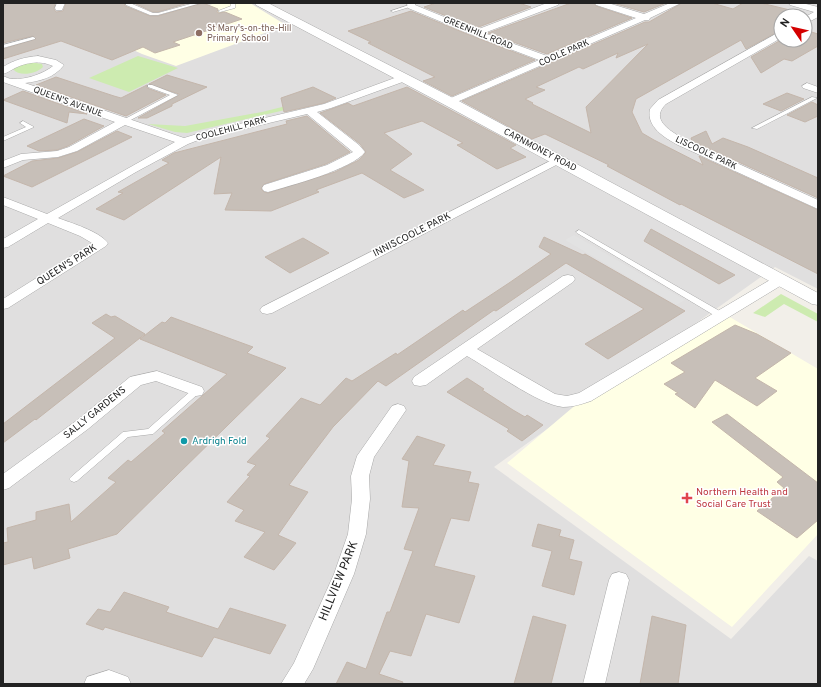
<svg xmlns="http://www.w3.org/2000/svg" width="821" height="687" viewBox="0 0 821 687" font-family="Overpass,sans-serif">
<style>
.residential{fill:#e0dfdf;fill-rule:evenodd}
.education{fill:#ffffe5}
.grass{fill:#cdebb0}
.parking{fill:#e2e2e2}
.building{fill:#c7bfb8;stroke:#c4b6ab;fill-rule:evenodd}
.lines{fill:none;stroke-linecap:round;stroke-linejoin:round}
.service-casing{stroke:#a9a9a9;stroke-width:1}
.minor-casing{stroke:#a9a9a9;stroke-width:1}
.tertiary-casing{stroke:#a9a9a9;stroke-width:1}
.service{fill:#fff;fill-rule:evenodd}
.minor{fill:#fff;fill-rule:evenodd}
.tertiary{fill:#fff;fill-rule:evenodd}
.education-dot{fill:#8d6e63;stroke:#fff;stroke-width:1.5}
.culture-dot{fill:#0f9aa8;stroke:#fff;stroke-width:1.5}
.health-dot{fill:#e0444e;stroke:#fff;stroke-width:1.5}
.labels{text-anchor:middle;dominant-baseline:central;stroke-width:3;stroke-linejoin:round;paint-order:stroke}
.far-education-label{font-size:9px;fill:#785e54;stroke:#fff;text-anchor:start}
.far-street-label{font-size:9px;fill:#222;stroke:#fff}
.street-label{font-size:10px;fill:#222;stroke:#fff}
.culture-label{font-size:10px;fill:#0d838f;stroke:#fff;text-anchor:start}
.health-label{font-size:10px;fill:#be3a42;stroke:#fff;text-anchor:start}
.near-street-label{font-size:12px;fill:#222;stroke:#fff}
</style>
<rect width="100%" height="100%" fill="#f2efe9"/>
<path class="residential" d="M3,3H818V289L775,267L494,467L731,639L809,556L818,561V684H3ZM781,16H805V40H781Z"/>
<path class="education" d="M215,3H250L286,25L176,66L142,54L112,40Z
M723,313L818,369V534L732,627L507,463L585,397Z"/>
<path class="grass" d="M138,56L178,68L129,92L89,78Z
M30,62L42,64L43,67C36,74 19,77 13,69L14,67Z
M298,103L302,106L187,133L175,132L148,124L185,126L262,112Z
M781,294L818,314V322L784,304L765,317L753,313Z"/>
<path class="parking" d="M574,235L685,300L676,305L565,240Z"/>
<path class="building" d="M3,3H55L54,9L56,12L63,11L66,3H124L125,6L150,16H158L203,3L218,9L217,12L219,13L225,12L242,19L173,42L180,45L155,53L143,47L112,60L61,41L3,59V49L36,39L33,36L3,43Z
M134,3H188L158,12H153Z
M436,3H519L531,7L476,28L424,7Z
M571,3H594L596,6L632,18L547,54L488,33Z
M613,3H666L644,12Z
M682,3H712L733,9L743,3H761L794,11L787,16H781V19L776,22L781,23V30L746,49L741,40L636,99L632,112L642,133L654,140L703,165L699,156L818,210V274L681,204L680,205L607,166L609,165L545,134L532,139L462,101L645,22H649ZM648,44L586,107L591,133L532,104L533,103L525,99L545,90L536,87L579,67L583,69L618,53L616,58Z
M411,11L472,36L535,60L452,96L423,81L435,77L368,43L371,42L348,31Z
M805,30L818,34V46L792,61L784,59L761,73L751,57L781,40H805Z
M167,75L207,87L172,104V106L147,118H138L179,95V94L149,84Z
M56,77L114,96L121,98L147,85V88L166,95L126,116L36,85Z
M313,87L336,98L324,103L284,112L281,98Z
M407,87L516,145L510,148L526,157L497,169L457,145L463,143L422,121L384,133L412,154L390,170L424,190L404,198L362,173L316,190L319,192L271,211L225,210L232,193L214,194L221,157L124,220L96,209L123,193L118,192L169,163L162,160L174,153L287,124L286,121L307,116L350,152L326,164L264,184L261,189L264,192L268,193L335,172L359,160L366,152L360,144L320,113L348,103L353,106Z
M23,91L87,114L69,112L67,123L3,100Z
M787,93L804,99L781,111L763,104Z
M812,102L818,105V116L805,122L787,115Z
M84,119L104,126L68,146L57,150L39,151L27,146Z
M117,131L132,137L32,187L3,176L32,161L58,158L77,152Z
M706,131L712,144L723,138L748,147L818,178V198L692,141L691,138Z
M651,229L702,257L735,275L719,284L644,241Z
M544,237L583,255L585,254L685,311L608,359L585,344L644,309L566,263L496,311L494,310L386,386L378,381L333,427L289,485L308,492L278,535L296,543L274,570L244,557L265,532L235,521L244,510L227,502L250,476L247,475L256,465L247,462L270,438L266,436L301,398L320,405L346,378L352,381L396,353L397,355L463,310L465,312L509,283L551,254L539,247Z
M303,238L329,253L290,273L265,257Z
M106,314L111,317L115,316L145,334L36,420L35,419L3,443V424L115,338L92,323Z
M171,317L253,347L247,353L286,368L117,534L68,549L70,558L34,569L32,557L3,565V543L8,542L7,528L36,520V512L69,504L71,522L116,482L108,478L128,460L131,462L165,433L162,431L227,374L140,339L162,322L165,323Z
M735,325L757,334L791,353L755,378L777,391L757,406L715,380L695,408L675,394L678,393L664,384L685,372L671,363Z
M467,378L484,389L482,390L513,410L525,417L527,415L543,425L522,441L507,431L509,429L447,392Z
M727,414L818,483V520L797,538L757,511L784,488L777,482L783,477L712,422Z
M417,436L445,445L433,465L471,472L468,482L479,484L469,521L451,518L434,566L475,576L459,623L426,614L411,656L390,651L379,674L403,682L402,684H336L347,662L366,669L387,612H390L413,551L404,549L419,508L402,507L409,461L402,459Z
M538,524L561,530L559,536L574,540L569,559L582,562L574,595L542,586L552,551L532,546Z
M124,592L169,607L166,612L218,629L230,608L286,625L270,654L214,637L202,657L105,627L103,630L86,624L98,609L110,612Z
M533,616L566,625L551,684H514Z
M652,616L686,625L678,684H640Z"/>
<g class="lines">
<g class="service-casing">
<path id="service" d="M126,3H130L153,13H158L194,3H201L158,15H150L126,5Z
M231,3H235V8L220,12L218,11L231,6Z
M409,5L413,6L393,12L391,11Z
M33,37L35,38V39L3,48V45Z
M148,85H152L178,95L125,123H121V121L170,95L148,87Z
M812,97L817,98L757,129L752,128Z
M23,121L34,127L3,141V137L26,127L20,123Z
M579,230L723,313L724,315L723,317H717L577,233L576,232Z
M196,388L200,391L199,393L153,434L128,437L77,481L74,482L71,481L69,479L71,477L123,432L148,429L193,389Z"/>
</g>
<g class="minor-casing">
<path id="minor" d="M57,3H65L62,10H56L55,8Z
M407,3H415V5L476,30L547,3H559L558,5L484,33L547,56L636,18L596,5L595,3H608L644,14L670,3H681L650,18L649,20H645L450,105L446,104L445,102L446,100L539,60L473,35L408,8Z
M789,3H802L818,7V17L805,24V17L814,12L790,5Z
M781,31V38L666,104C650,119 669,130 682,138L818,200V209L678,145C665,138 646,127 650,109L658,100Z
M38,56L56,60L64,65C54,78 40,81 25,83L184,138L197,134L324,104L400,76L404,75L409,78L408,80L331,108L317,112L359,145L365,152C353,169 289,186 268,192L264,191L262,188L264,185L327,165L353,152L307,114L201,139L188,144L136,172L58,218C71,223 99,231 108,243L106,246L8,308L3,309V299L92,243L80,236L48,223L8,247L3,248V239L38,219L3,205V197L47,214L175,142L125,125L77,151L58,157L23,160L3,168V161L21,154L57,151L69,147L115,122L3,82V76C6,77 9,79 13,79C25,80 43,74 53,66C40,60 27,62 15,68C11,70 7,73 3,74V67C14,60 25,57 38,56Z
M807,83L818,87V93L803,88L802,86Z
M558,157L562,158L564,160L562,162L272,313L267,314L262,313L260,310L262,307Z
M568,275L573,276L575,279L573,282L477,349L555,394L567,396L579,393L775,277L780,276L785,277L787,280L785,283L591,401C582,404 573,407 563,407C539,405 490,369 467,356L426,385L420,386L414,385L412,381L414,377L563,276Z
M157,371L202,387L204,391L202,395L196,396L156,381L141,385L88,429L9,488L3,490V474L76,421L130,377Z
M398,404L404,406L406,410L374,457L369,476L370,499L366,534L354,574L313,669L304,684H281L294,663L334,574L348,534L352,499L351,476L357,456L392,406Z
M619,572L626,574L629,580L605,684H583L609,580L612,574Z
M109,670L128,677L131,684H84L87,677Z"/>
</g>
<g class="tertiary-casing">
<path id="tertiary" d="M255,3H268L455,99L818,293V305L812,304L445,105L256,5Z"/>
</g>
<use href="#service" class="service"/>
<use href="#minor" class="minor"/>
<use href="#tertiary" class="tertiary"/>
</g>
<circle class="education-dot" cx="199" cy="33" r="4"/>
<circle class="culture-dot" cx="184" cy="441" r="4"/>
<path class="health-dot" d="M685 492h4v4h4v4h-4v4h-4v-4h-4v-4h4z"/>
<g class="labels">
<g class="far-education-label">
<text x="207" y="28">St Mary's-on-the-Hill<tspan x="207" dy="10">Primary School</tspan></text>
</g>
<g class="far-street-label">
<text transform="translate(478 33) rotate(22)">GREENHILL ROAD</text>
<text transform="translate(564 53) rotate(-24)">COOLE PARK</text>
<text transform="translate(68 102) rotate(20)">QUEEN'S AVENUE</text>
<text transform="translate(231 129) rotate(-15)">COOLEHILL PARK</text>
<text transform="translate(540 150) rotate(28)">CARNMONEY ROAD</text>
<text transform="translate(706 153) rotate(25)">LISCOOLE PARK</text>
</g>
<g class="street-label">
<text transform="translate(412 235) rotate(-27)">INNISCOOLE PARK</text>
<text transform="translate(67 265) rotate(-32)">QUEEN'S PARK</text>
<text transform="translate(95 413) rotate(-39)">SALLY GARDENS</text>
</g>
<g class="culture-label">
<text x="192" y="441">Ardrigh Fold</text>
</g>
<g class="health-label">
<text x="696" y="492">Northern Health and<tspan x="696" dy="12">Social Care Trust</tspan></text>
</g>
<g class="near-street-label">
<text transform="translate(339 581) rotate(-68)">HILLVIEW PARK</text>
</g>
</g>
<rect width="821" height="687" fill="none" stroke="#222222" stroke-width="8"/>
<g transform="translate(793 28) rotate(304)"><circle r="19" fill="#ffffff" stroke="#a7a7a7"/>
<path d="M0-3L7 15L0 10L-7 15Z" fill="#d40000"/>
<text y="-6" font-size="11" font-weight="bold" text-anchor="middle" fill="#222222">N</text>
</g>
</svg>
